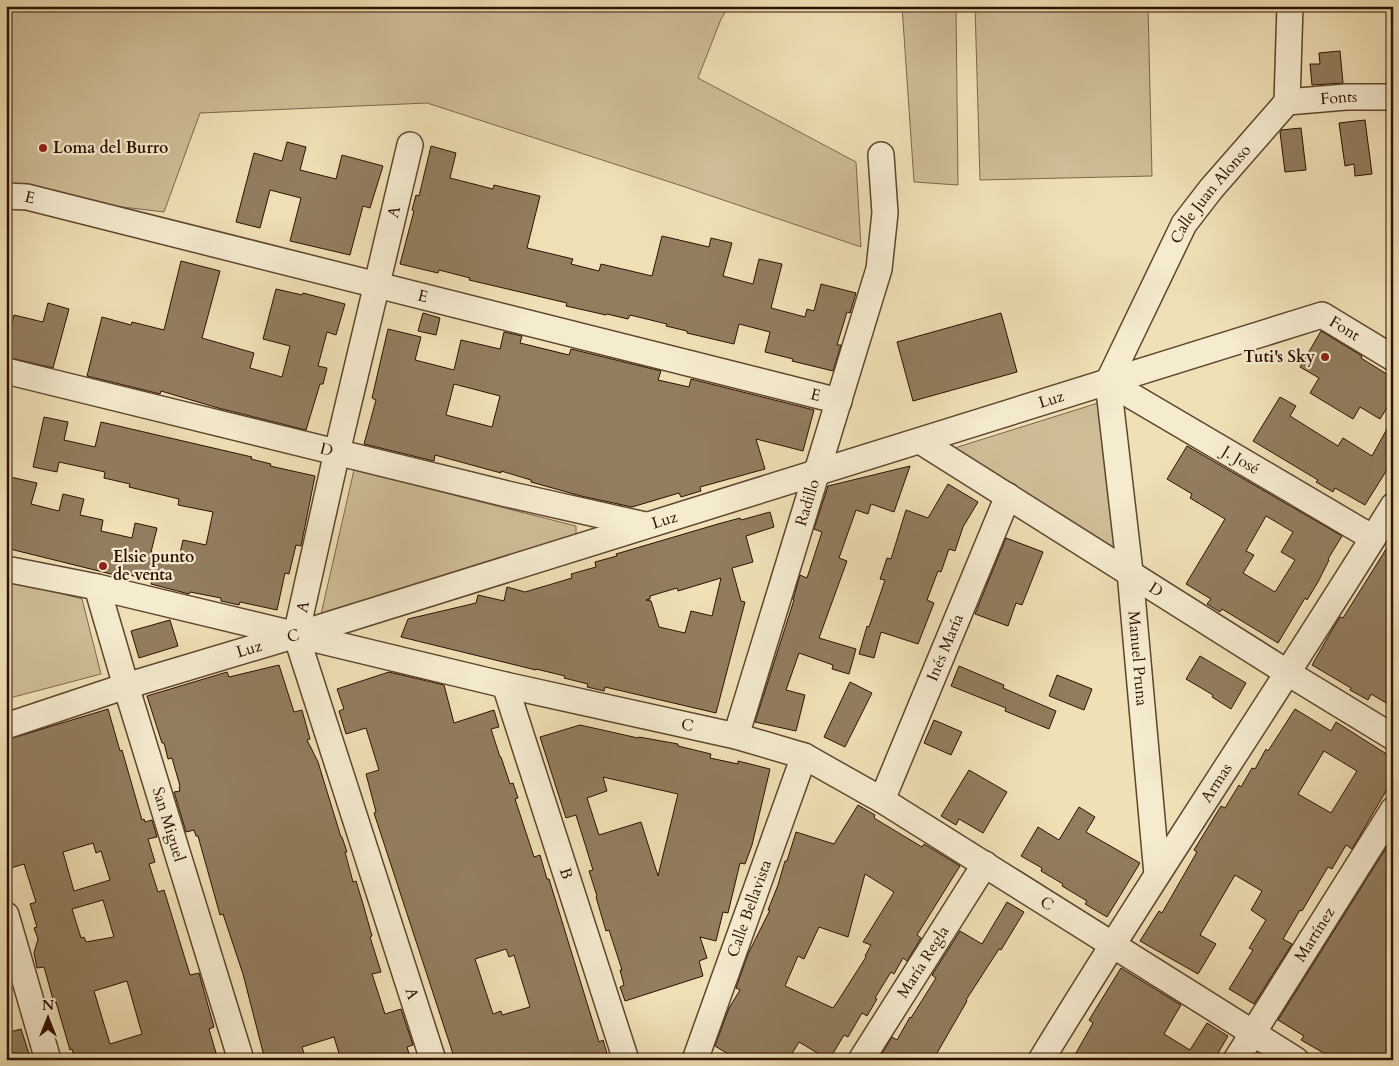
<svg xmlns="http://www.w3.org/2000/svg" width="1399" height="1066" viewBox="0 0 1399 1066" font-family="Cardo,serif">
<style>
.green{fill:#cebd96;stroke:#7e674b}
.building{fill:#927d5e;stroke:#2d1100;fill-rule:evenodd}
.lines{fill:none;stroke-linecap:round;stroke-linejoin:round}
.minor-casing{stroke:#5e452d;stroke-width:28}
.minor{stroke:#f5ebcf;stroke-width:25}
.poi-dot{fill:#8f2418;stroke:#f5ebcf;stroke-width:2}
.labels{text-anchor:middle;dominant-baseline:central;stroke-width:4.5;stroke-linejoin:round;paint-order:stroke}
.street-label{font-size:16px;fill:#2d1100;stroke:#f5ebcf}
.poi-label{font-size:16px;font-weight:bold;fill:#2d1100;stroke:#f5ebcf;text-anchor:start}
</style>
<rect width="100%" height="100%" fill="#efe0b5"/>
<filter id="stains"><feTurbulence type="fractalNoise" baseFrequency=".004" numOctaves="4"/><feColorMatrix values="0 0 0 0 .2 0 0 0 0 .09 0 0 0 0 .02 0 0 0 .5 -.17"/></filter>
<radialGradient id="worn" r=".72"><stop offset=".6" stop-color="#630" stop-opacity="0"/><stop offset="1" stop-color="#630" stop-opacity=".3"/></radialGradient>
<path class="green" d="M6,6H729L721,19L698,78L856,162L861,247L682,186L427,103L200,113L164,212L6,193Z
M902,6H956L958,185L914,182Z
M975,6H1148L1152,176L980,180Z
M1098,403L1118,555L945,451Z
M354,470L576,526V537L319,623Z
M6,579L82,599L101,674L6,699Z"/>
<path class="building" d="M1340,51L1343,83L1312,85L1310,64H1320L1319,53Z
M1365,120L1372,174L1355,176L1354,164L1345,166L1339,123Z
M1301,128L1306,170L1285,172L1280,132L1281,130Z
M287,142L306,147L300,170L336,179L342,155L383,166L370,208L363,206L350,255L290,241L301,198L270,190L260,228L236,222L254,153L282,161Z
M431,146L456,153L450,178L493,189L494,185L540,196L527,248L573,259L571,264L599,271L601,264L652,276L662,236L709,247L711,238L732,243L723,276L753,284L759,259L782,264L771,308L805,317L807,309L814,311L821,284L856,293L850,313L847,312L837,345H841L833,371L792,361L793,359L765,352L770,332L739,324L734,344L687,333V331L666,326L667,324L630,315L628,319L607,314L606,315L566,306L567,303L469,280L470,278L439,270L438,273L400,264L414,211L412,210L416,195L419,196Z
M181,261L220,271L202,338L254,353L250,368L282,377L290,346L263,339L276,289L302,295L303,293L345,304L336,335L327,332L318,366L327,368L323,384H320L306,430L218,408L161,391L160,394L87,376L102,317L131,325L132,322L164,330Z
M48,303L69,309L53,368L6,357V346L14,315L43,322Z
M423,313L440,318L436,335L418,331Z
M1001,313L1017,372L913,401L897,342Z
M388,329L421,337L415,360L454,370L461,340L500,349L504,332L522,336L520,343L569,355L571,349L661,371L658,380L689,387L691,379L814,410L803,451L756,439L765,469L700,487L701,491L681,497L679,493L632,507L581,496L531,482V480L501,471V473L435,455L434,461L364,444L376,400L372,398ZM454,384L500,396L492,427L446,415Z
M1321,331L1362,356L1361,358L1393,378V398L1380,419L1360,407L1353,419L1310,393L1319,378L1300,367Z
M1280,397L1296,406L1290,416L1338,446L1343,438L1372,456L1393,418V460L1365,505L1335,488L1333,492L1316,482L1318,480L1253,441Z
M44,417L68,422L64,440L95,447L101,422L252,457L251,459L271,464L270,466L315,476L301,546L296,545L289,574L285,573L277,610L240,602L239,605L221,601V598L190,592L189,594L151,584L152,580L120,573L119,576L6,548V476L37,483L31,504L59,511L63,494L84,499L80,515L103,520L101,531L132,538L135,523L157,528L151,552L179,558L183,540L206,545L213,512L178,505L179,499L129,487L130,484L104,478L105,472L59,462L57,472L33,467Z
M1187,446L1342,536L1328,559L1329,560L1318,582L1307,600L1305,598L1278,643L1222,609L1220,612L1207,604L1211,599L1186,584L1225,519L1190,498L1192,494L1167,479ZM1266,516L1293,532L1281,552L1295,560L1275,592L1243,573L1254,555L1246,551Z
M910,466L894,512L871,504L868,514L856,510L839,558L847,561L819,638L856,649L849,674L832,669L833,665L799,653L786,690L805,695L796,731L755,722L794,600H793L800,575L807,578L822,532L814,529L828,486Z
M948,484L978,502L963,527L955,551L949,549L941,572L938,571L927,600L934,603L918,644L881,632L874,658L859,654L867,626L869,627L885,580L880,579L887,558L891,559L906,510L928,518Z
M770,512L774,527L746,536L753,562L732,568L741,601L745,602L716,713L605,687L604,691L587,687L588,684L564,678L565,676L536,669V670L401,637L408,619L476,603L478,595L504,601L507,587L525,592L572,578L571,574L596,567L595,562L617,556L616,554L718,524L740,518L741,520ZM721,578L712,616L691,611L685,633L659,627L651,601L646,600L650,599V596L677,588L678,591Z
M1006,538L1043,552L1022,605L1016,603L1008,626L975,614Z
M1393,538V707L1371,694L1368,700L1350,690L1351,688L1312,665L1335,625L1340,617L1343,618Z
M170,620L178,646L139,658L131,631Z
M1200,656L1246,683L1231,709L1212,697L1213,695L1186,679Z
M279,665L294,712L302,710L310,739L307,740L318,762L341,837H342L347,852H345L353,882L356,881L363,904L372,936L370,937L381,972L372,974L385,1014L401,1009L413,1045L407,1047L411,1060H341L334,1037L302,1047L306,1060H265L243,974L223,914L220,915L198,836H196L194,830L186,832L174,792L180,791L179,787L180,786L172,758L168,759L164,743H162L147,696L227,672L229,677Z
M959,666L1004,685L1003,688L1056,711L1049,729L1005,711L1006,708L951,686Z
M389,672L444,685L454,723L494,710L499,727L491,729L500,757H501L510,784L513,783L518,798L515,799L534,857L540,855L547,879H549L599,1042L603,1040L609,1060H455L374,813L376,812L366,774L379,770L366,728L346,734L339,711L344,709L337,689ZM506,949L509,957L514,955L530,1007L502,1015L501,1011L493,1014L475,959Z
M1057,675L1092,689L1084,710L1049,696Z
M850,682L872,693L845,747L824,737Z
M108,709L120,751L122,750L142,820L144,819L145,822L152,820L157,837L148,839L155,862L149,864L158,892L164,890L190,975L199,973L214,1027L209,1029L218,1060H75L72,1049L70,1050L56,1002L54,1003L44,967L37,968L34,953L38,939L34,928L37,927L30,904L36,902L24,864L11,868L6,853V740ZM93,843L96,853L101,851L110,880L74,891L63,852ZM103,900L114,937L86,942L84,937L81,938L72,909ZM127,981L142,1034L110,1044L94,991Z
M1295,709L1331,731L1336,722L1393,758V779L1352,849L1346,845L1332,869L1328,867L1302,911L1300,910L1283,939L1292,944L1254,1004L1229,989L1253,950L1249,948L1266,920L1251,910L1262,891L1235,875L1200,935L1216,944L1198,974L1140,941L1159,911L1162,913L1197,852L1194,850L1221,806L1225,808L1239,785L1241,787L1252,768L1255,769L1266,749L1268,751ZM1324,751L1357,771L1331,813L1298,794Z
M934,720L962,732L951,755L924,743Z
M580,725L638,738L639,737L678,744V746L711,754L710,758L738,764V761L770,769L752,845L745,864L740,863L728,913L723,912L716,941L700,937L707,958L699,961L703,976L625,1001L620,987L624,985L620,970H622L609,930L606,931L596,897L597,896L589,871L593,870L576,815L566,818L540,737ZM603,777L678,794L658,876L641,822L599,835L587,798L607,791Z
M969,770L1007,792L983,833L959,819L956,825L941,816Z
M858,805L875,815L874,818L922,847L924,844L960,866L917,935L921,938L907,961L903,958L894,974L891,972L875,998L877,999L867,1016L862,1013L848,1037L844,1035L829,1060L799,1042L788,1060H738L715,1046L729,1008L740,990L736,988L748,954L770,910H768L778,885L785,861H787L796,832L834,844ZM865,874L894,892L863,942L871,945L865,956L866,957L836,1004L833,1008L785,986L798,956L804,959L819,927L848,937Z
M1079,807L1095,817L1086,832L1140,863L1107,917L1085,904L1087,901L1062,886L1063,884L1041,871L1042,868L1021,856L1038,827L1059,840Z
M1393,837V1060H1336L1301,1040L1304,1036L1278,1020Z
M1007,902L1024,912L1001,950L999,949L966,1000L967,1001L933,1060H878L892,1037L897,1040L910,1017L911,1018L936,978L932,975L960,931L982,944Z
M1121,968L1181,1005L1164,1034L1190,1050L1207,1023L1228,1036L1214,1060H1072L1093,1023L1089,1020Z
M21,1029L31,1060H6V1033Z"/>
<g class="lines">
<g class="minor-casing">
<g id="minor">
<path id="s1" d="M1287,102L1346,97H1393"/>
<path id="s2" d="M410,145L337,452L296,635L433,1060"/>
<path id="s3" d="M6,196L27,197L839,401"/>
<path id="s4" d="M6,371L507,494L645,525"/>
<path id="s5" d="M1108,382L1130,572L1157,875"/>
<path id="s6" d="M1108,382L1184,224L1211,189L1287,102L1290,6"/>
<path id="s7" d="M1108,382L1373,538"/>
<path id="s8" d="M920,441L1288,673L1393,737"/>
<path id="s9" d="M6,569L97,587L505,685L736,736L804,756L882,800L1296,1060"/>
<path id="s10" d="M97,587L126,686L241,1060"/>
<path id="s11" d="M505,685L626,1060"/>
<path id="s12" d="M6,726L126,686L296,635L1322,315L1393,358"/>
<path id="s13" d="M736,736L879,269L885,213L881,155"/>
<path id="s14" d="M882,800L1008,496"/>
<path d="M6,915L48,1060"/>
<path id="s15" d="M695,1060L804,756"/>
<path id="s16" d="M861,1060L985,864"/>
<path id="s17" d="M1041,1060C1155,873 1278,692 1393,506"/>
<path id="s18" d="M1236,1060L1393,810"/>
</g>
</g>
<use href="#minor" class="minor"/>
</g>
<g class="poi-dot">
<circle cx="43" cy="148" r="5"/>
<circle cx="1325" cy="357" r="5"/>
<circle cx="103" cy="566" r="5"/>
</g>
<g class="labels">
<g class="street-label">
<text stroke="none"><textPath href="#s1" startOffset="52">Fonts</textPath></text>
<text stroke="none"><textPath href="#s6" startOffset="215">Calle Juan Alonso</textPath></text>
<text stroke="none"><textPath href="#s3" startOffset="24">E</textPath></text>
<text transform="translate(394 212) rotate(-76)">A</text>
<text stroke="none"><textPath href="#s3" startOffset="429">E</textPath></text>
<text stroke="none"><textPath href="#s12" startOffset="1405">Font</textPath></text>
<text stroke="none"><textPath href="#s3" startOffset="834">E</textPath></text>
<text stroke="none"><textPath href="#s12" startOffset="1095">Luz</textPath></text>
<text stroke="none"><textPath href="#s4" startOffset="330">D</textPath></text>
<text stroke="none"><textPath href="#s7" startOffset="154">J. José</textPath></text>
<text stroke="none"><textPath href="#s13" startOffset="244">Radillo</textPath></text>
<text stroke="none"><textPath href="#s12" startOffset="690">Luz</textPath></text>
<text stroke="none"><textPath href="#s8" startOffset="279">D</textPath></text>
<text transform="translate(303 607) rotate(-78)">A</text>
<text stroke="none"><textPath href="#s12" startOffset="301">C</textPath></text>
<text stroke="none"><textPath href="#s14" startOffset="165">Inés María</textPath></text>
<text stroke="none"><textPath href="#s12" startOffset="255">Luz</textPath></text>
<text stroke="none"><textPath href="#s5" startOffset="278">Manuel Pruna</textPath></text>
<text stroke="none"><textPath href="#s9" startOffset="699">C</textPath></text>
<text stroke="none"><textPath href="#s17" startOffset="328">Armas</textPath></text>
<text stroke="none"><textPath href="#s10" startOffset="248">San Miguel</textPath></text>
<text stroke="none"><textPath href="#s11" startOffset="198">B</textPath></text>
<text stroke="none"><textPath href="#s9" startOffset="1104">C</textPath></text>
<text stroke="none"><textPath href="#s15" startOffset="161">Calle Bellavista</textPath></text>
<text stroke="none"><textPath href="#s18" startOffset="148">Martínez</textPath></text>
<text stroke="none"><textPath href="#s16" startOffset="116">María Regla</textPath></text>
<text stroke="none"><textPath href="#s2" startOffset="880">A</textPath></text>
</g>
<g class="poi-label">
<text x="53" y="148">Loma del Burro</text>
<text x="1315" y="357" text-anchor="end">Tuti's Sky</text>
<text x="113" y="557">Elsie punto<tspan x="113" dy="18">de venta</tspan></text>
</g>
</g>
<rect width="1399" height="1066" fill="none" stroke="#efe0b5" stroke-width="25"/>
<rect x="8" y="8" width="1384" height="1051" fill="none" stroke="#2d1100" stroke-width="2.5"/>
<rect x="12" y="12" width="1374" height="1041" fill="none" stroke="#2d1100"/>
<g transform="translate(48 1018)" stroke="#f5ebcf" stroke-width="4" paint-order="stroke">
<path d="M0-4L9 19L0 12L-9 19Z" fill="#2d1100"/>
<text y="-8" font-size="14" font-weight="bold" text-anchor="middle" fill="#2d1100">N</text>
</g>
<rect width="100%" height="100%" filter="url(#stains)"/>
<rect width="100%" height="100%" fill="url(#worn)"/>
</svg>
